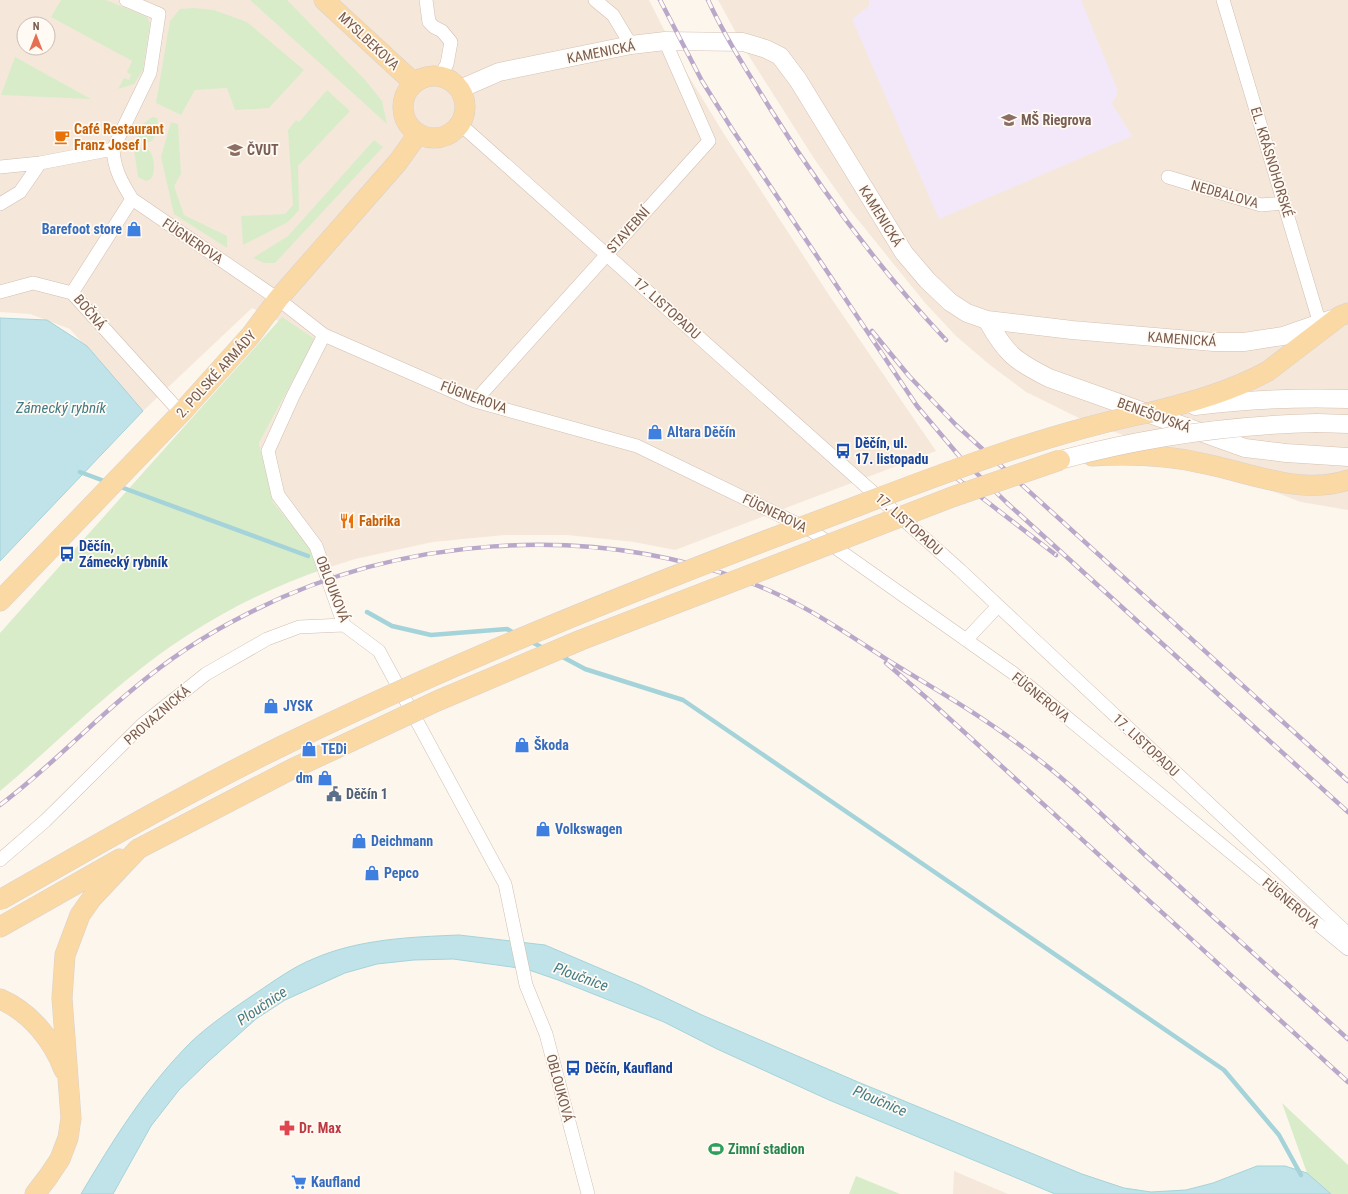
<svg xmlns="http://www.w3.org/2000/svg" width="1348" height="1194" viewBox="0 0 1348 1194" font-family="'Roboto Condensed',sans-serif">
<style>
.residential{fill:#f5e8da;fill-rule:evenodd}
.education{fill:#f3e8fa}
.green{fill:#d8ecc9}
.water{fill:#bfe3e8;stroke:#a5d3da}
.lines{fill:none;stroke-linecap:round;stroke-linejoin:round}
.stream{stroke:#a5d3da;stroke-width:4.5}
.street-casing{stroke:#d1beb0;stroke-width:14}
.secondary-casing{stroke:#d6c0b0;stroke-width:19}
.primary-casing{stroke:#dad1cd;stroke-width:21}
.street{stroke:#fff;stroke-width:13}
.secondary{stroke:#fff;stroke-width:18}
.primary{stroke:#fbd9a5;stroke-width:20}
.rail-casing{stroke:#b9a8c9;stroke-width:4.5}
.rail{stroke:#fffaf3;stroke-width:3;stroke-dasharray:9;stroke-linecap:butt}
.secondary-bridge-casing{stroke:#d6c0b0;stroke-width:19;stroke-linecap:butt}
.primary-bridge-casing{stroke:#dad1cd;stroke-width:21;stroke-linecap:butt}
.secondary-bridge{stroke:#fff;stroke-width:18}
.primary-bridge{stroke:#fbd9a5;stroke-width:20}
.labels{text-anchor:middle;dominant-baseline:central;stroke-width:3.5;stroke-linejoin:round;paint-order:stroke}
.street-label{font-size:14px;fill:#7a5c4d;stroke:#fffaf3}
.education-label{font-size:14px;font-weight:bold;fill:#785e54;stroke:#fffaf3;text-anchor:start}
.food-label{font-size:14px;font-weight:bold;fill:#c56008;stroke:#fffaf3;text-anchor:start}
.shop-label{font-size:14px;font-weight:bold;fill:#366cbe;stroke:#fffaf3;text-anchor:start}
.transit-label{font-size:14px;font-weight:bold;fill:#164399;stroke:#fffaf3;text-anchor:start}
.service-label{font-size:14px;font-weight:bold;fill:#4e5e75;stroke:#fffaf3;text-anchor:start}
.health-label{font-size:14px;font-weight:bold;fill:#be3a42;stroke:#fffaf3;text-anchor:start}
.leisure-label{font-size:14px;font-weight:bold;fill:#27864d;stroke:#fffaf3;text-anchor:start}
.water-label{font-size:15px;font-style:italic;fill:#437c86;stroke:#fffaf3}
</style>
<rect width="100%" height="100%" fill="#fdf6ec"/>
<path class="residential" d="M0,0H649L683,67L724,134L831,298L936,451L675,550L634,542L567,535H505L433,542L355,559L327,568L273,502L259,443L314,339L252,308L143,411L70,329L30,314L0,312ZM24,24H48V48H24Z
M718,0H1348V510L1301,502L1083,420L1026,392L990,365L956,336L926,304L850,210L815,160L747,53Z
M954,1171L1008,1194H953Z"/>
<path class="education" d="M869,0H1081L1118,91L1112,104L1132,136L939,219L852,19L869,6Z"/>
<path class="green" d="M61,0H106L147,17L150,23L143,70L134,84L118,89L124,78L129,80L131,75L127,72L132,61L51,17Z
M250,0H287L366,81L382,101L387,124Z
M194,8L214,10L247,22L304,70L269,108L235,110L227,88L195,90L181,115L156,103L170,21L180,9Z
M15,57L91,99L1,95Z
M327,90L350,111L298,166L299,210L288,222L243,245L241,216L285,214L293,205L288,130L296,120L299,122Z
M152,117L157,118L159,129L152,141L145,143L137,138L144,123Z
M171,122L178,124L181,174L174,186L184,215L227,236V248L174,214L161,157Z
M374,140L383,147L275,263H264L253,258L288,236Z
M147,148C155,155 156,170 151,179L146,181L138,177L134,150Z
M282,317L315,339L259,443L273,502L327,568C279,584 233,606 191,633C121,677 63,738 0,791V633Z
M1282,1103L1348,1165V1194H1331L1307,1173Z
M856,1176L900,1194H849Z"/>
<path class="water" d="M0,318L47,320L87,346L143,411L0,561Z
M459,935L545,945L639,985L702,1015L858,1082L1082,1174L1124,1188L1151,1192L1186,1190L1213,1183L1257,1166H1285L1307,1173L1331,1194H1055L829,1100L717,1049L664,1022L558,980L526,969L453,959L414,960L377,964L345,973L285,1000L256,1019L209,1061L179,1090L151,1126L113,1194H81C113,1140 146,1087 191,1042C210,1024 234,1008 256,993C274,981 293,967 313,959C358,939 411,937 459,935Z"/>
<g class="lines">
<path class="stream" d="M80,472L107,482
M118,486L308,556
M367,612L392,626L431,635L507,629L516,634
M530,641L545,649
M559,655L585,669L683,700L1224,1070L1279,1135L1301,1175"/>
<g class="street-casing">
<path id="street" d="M126,0L159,14L150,73L113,149C114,169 122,183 132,199L278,299L324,335L475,401L637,446L812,531L1013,673L1348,949
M426,0L429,22L434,27L442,31L451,42L447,64L440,76
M595,0L613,15L631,45
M1223,0L1320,324
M460,124L960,570L1348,934
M0,167L40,163L113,149
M1168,177L1261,205L1284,203
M0,204L20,192L40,163
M0,292L33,283L72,293
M72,293L181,413
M72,293L132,199
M324,335L293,396L268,451L278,495L316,546L344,625L379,651L505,884L526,985L546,1034L588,1194
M475,401L709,141L665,41
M966,640L998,606
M0,860L45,821L143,724L206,674L267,639L299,627L344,625"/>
</g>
<g class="secondary-casing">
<path id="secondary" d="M460,89L499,72L631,45L665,41L743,42L766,49L780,56L798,80L904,253L927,280L950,302L967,313L987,320L1072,330L1214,342H1244L1283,336L1332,319
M987,320C1006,354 1015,361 1049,378L1245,448L1286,453L1348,457
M1195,406C1246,400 1297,397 1348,399
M1317,423L1348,424"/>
</g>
<g class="primary-casing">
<path id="primary" d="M324,0L414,83
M403 107a31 31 0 1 1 62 0a31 31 0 1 1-62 0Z
M1152,412C1191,402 1232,391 1268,371L1340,316L1348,313
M1092,456C1128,454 1166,455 1201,463C1249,472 1299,496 1348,480
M0,601L181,413L251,335L278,299L398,162L418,134
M0,927L120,859
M0,999C30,1012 53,1040 64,1070
M35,1194L48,1177L60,1159L68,1138L71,1118L62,998L65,955L80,915L92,898L138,849"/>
</g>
<use href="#street" class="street"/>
<use href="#secondary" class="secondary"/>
<use href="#primary" class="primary"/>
<g class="rail-casing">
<path id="rail" d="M660,0L702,81L732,129L917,406L960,457L1007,503L1348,812
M708,0C726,39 749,74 771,110C823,193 879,269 946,340
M872,331L909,376L956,425L1348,781
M955,477L1056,555
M886,663L929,700L1348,1082
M0,805C47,770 87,727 132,690C166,661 205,635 245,615C397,536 588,522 748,582C801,601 847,634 894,664C942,693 990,721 1034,756C1074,786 1110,823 1147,857C1214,917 1281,978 1348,1039"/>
</g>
<use href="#rail" class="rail"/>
<g class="secondary-bridge-casing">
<path id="secondary-bridge" d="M1060,460C1145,437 1229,425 1317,423"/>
</g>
<g class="primary-bridge-casing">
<path id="primary-bridge" d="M138,849L292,769L437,701L581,640L952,497L1060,460
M0,900C93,847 186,793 282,746C450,664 625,594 799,528C915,485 1031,436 1152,412"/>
</g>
<use href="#secondary-bridge" class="secondary-bridge"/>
<use href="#primary-bridge" class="primary-bridge"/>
</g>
<defs>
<g id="school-bare" transform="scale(1.2)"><path d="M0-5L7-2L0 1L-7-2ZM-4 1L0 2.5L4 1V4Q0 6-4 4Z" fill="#8d6e63" stroke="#fffaf3" stroke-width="2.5" paint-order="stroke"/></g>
<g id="cafe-bare" transform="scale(1.2)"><path d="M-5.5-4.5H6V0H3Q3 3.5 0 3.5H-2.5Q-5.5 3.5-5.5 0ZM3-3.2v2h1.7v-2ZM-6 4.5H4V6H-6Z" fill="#e8710a" stroke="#fffaf3" stroke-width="2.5" paint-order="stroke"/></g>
<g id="university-bare" transform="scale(1.2)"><path d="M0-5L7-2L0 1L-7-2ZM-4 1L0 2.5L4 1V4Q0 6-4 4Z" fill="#8d6e63" stroke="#fffaf3" stroke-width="2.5" paint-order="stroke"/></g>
<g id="shop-bare" transform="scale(1.2)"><path d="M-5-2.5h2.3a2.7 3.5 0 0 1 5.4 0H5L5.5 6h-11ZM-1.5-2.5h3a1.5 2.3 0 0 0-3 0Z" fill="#3f7fe0" stroke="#fffaf3" stroke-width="2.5" paint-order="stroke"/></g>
<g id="bus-bare" transform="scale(1.2)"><path d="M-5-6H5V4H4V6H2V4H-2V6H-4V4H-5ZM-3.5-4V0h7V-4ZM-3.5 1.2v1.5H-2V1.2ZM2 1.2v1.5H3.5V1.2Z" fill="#1a4fb4" stroke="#fffaf3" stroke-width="2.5" paint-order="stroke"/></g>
<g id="restaurant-bare" transform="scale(1.2)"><path d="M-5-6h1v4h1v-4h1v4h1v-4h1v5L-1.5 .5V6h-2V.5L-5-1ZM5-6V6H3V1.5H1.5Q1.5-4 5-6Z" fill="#e8710a" stroke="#fffaf3" stroke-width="2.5" paint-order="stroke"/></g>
<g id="civic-bare" transform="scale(1.2)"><path d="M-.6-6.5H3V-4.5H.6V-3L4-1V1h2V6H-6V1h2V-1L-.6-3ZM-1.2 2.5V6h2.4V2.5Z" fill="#5c6f8a" stroke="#fffaf3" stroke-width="2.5" paint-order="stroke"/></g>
<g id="pharmacy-bare" transform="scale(1.2)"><path d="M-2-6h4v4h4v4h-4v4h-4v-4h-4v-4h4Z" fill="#e0444e" stroke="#fffaf3" stroke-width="2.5" paint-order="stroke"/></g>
<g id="stadium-bare" transform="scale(1.2)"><path d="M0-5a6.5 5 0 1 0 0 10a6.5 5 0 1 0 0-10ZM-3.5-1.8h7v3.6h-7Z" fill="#2e9e5b" stroke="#fffaf3" stroke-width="2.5" paint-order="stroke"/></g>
<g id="supermarket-bare" transform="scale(1.2)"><path d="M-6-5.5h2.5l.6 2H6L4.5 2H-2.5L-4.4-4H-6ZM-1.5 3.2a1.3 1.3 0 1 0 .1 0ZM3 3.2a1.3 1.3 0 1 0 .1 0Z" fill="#3f7fe0" stroke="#fffaf3" stroke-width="2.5" paint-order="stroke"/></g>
</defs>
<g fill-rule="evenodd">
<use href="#school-bare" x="1009" y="120"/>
<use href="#cafe-bare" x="62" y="137"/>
<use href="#university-bare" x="235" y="150"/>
<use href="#shop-bare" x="134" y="229"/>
<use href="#shop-bare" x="655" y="432"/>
<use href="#bus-bare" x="843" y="451"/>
<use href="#restaurant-bare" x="347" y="521"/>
<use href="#bus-bare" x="67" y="554"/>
<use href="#shop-bare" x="271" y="706"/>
<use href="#shop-bare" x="522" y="745"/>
<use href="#shop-bare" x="309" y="749"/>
<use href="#shop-bare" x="325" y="778"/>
<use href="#civic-bare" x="334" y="794"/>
<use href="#shop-bare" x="543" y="829"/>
<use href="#shop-bare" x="359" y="841"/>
<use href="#shop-bare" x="372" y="873"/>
<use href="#bus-bare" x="573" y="1068"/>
<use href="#pharmacy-bare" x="287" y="1128"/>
<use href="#stadium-bare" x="716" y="1149"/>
<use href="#supermarket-bare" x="299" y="1182"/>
</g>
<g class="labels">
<g class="street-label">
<text transform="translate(369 41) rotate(43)">MYSLBEKOVA</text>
<text transform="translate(601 52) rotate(-11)">KAMENICKÁ</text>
<text transform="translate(1272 162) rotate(73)">EL. KRÁSNOHORSKÉ</text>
<text transform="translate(1225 194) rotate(16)">NEDBALOVA</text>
<text transform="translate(881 216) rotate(58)">KAMENICKÁ</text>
<text transform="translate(628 230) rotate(-48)">STAVEBNÍ</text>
<text transform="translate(193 241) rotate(34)">FÜGNEROVA</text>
<text transform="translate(667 308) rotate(42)">17. LISTOPADU</text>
<text transform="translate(90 312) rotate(50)">BOČNÁ</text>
<text transform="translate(1182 339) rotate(4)">KAMENICKÁ</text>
<text transform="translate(216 374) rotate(-48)">2. POLSKÉ ARMÁDY</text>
<text transform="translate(474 397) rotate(20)">FÜGNEROVA</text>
<text transform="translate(1154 415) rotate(20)">BENEŠOVSKÁ</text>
<text transform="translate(775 513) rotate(26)">FÜGNEROVA</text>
<text transform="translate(909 524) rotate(42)">17. LISTOPADU</text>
<text transform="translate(333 589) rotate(69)">OBLOUKOVÁ</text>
<text transform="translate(1041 697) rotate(39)">FÜGNEROVA</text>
<text transform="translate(157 715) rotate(-41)">PROVAZNICKÁ</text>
<text transform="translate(1146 745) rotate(43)">17. LISTOPADU</text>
<text transform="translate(1291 903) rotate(40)">FÜGNEROVA</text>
<text transform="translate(560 1088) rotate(75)">OBLOUKOVÁ</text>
</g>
<g class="education-label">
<text x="1021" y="120">MŠ Riegrova</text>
<text x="247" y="150">ČVUT</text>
</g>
<g class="food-label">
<text x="74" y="129">Café Restaurant<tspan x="74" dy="16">Franz Josef I</tspan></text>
<text x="359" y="521">Fabrika</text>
</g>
<g class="shop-label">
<text x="122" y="229" text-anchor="end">Barefoot store</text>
<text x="667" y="432">Altara Děčín</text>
<text x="283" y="706">JYSK</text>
<text x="534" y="745">Škoda</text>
<text x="321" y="749">TEDi</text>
<text x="313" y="778" text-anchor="end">dm</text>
<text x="555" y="829">Volkswagen</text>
<text x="371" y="841">Deichmann</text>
<text x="384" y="873">Pepco</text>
<text x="311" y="1182">Kaufland</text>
</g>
<g class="transit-label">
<text x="855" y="443">Děčín, ul.<tspan x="855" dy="16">17. listopadu</tspan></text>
<text x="79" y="546">Děčín,<tspan x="79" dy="16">Zámecký rybník</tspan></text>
<text x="585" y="1068">Děčín, Kaufland</text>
</g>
<g class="service-label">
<text x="346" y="794">Děčín 1</text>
</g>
<g class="health-label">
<text x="299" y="1128">Dr. Max</text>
</g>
<g class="leisure-label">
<text x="728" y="1149">Zimní stadion</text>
</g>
<g class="water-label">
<text x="61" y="408">Zámecký rybník</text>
<text transform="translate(581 977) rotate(20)">Ploučnice</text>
<text transform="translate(262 1006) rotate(-34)">Ploučnice</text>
<text transform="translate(880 1101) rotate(23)">Ploučnice</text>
</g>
</g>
<g transform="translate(36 36)"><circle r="19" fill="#fffaf3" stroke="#cabbb1"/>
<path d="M0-3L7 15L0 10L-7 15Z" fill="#e76f51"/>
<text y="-6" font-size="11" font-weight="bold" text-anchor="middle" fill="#7a5c4d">N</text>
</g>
</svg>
